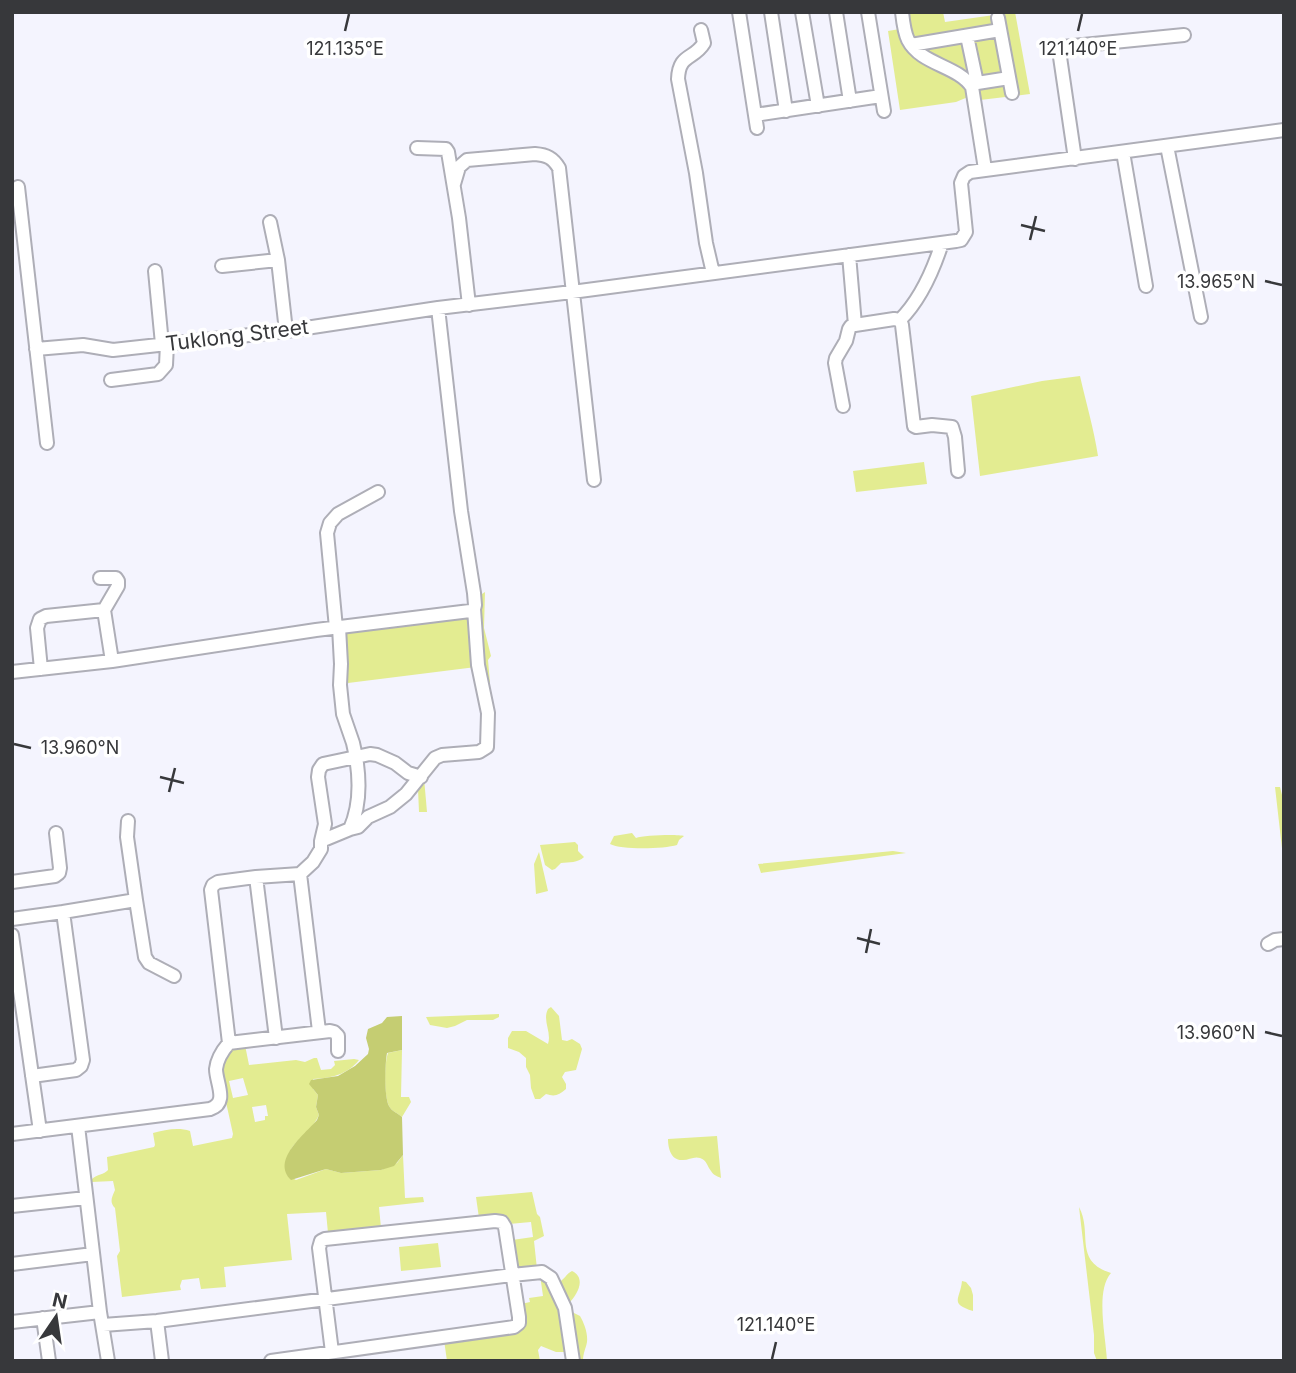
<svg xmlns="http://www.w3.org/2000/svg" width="1296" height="1373" viewBox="0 0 1296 1373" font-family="Inter,sans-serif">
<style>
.green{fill:#e3ec91;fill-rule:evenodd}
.forest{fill:#c5cd72}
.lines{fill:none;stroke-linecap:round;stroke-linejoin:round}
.minor-casing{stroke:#aeaeb7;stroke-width:16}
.minor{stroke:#fff;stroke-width:12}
.ticks{fill:none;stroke:#37383b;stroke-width:2.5}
.labels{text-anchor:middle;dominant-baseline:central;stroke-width:7;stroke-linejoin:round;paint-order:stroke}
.street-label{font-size:21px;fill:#37383b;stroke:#fff}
.ticks-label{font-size:18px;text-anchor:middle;fill:#37383b;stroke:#fff;stroke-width:7;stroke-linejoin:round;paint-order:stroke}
</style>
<rect width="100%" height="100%" fill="#f4f4fe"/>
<path class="green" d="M905,12H943L945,22L1015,12L1030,94L980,100L926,53L910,36Z
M900,29L951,76L964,86L968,97L956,102L900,110L888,31Z
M1080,376C1086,403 1094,429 1098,456L980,476L971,396L1042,381Z
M924,462L927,484L856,492L853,471Z
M485,592L484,628L491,656L488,660L490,683L484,680L479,596Z
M465,617L469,618L476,667L348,683L342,682V632Z
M424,778L427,812H419L418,789Z
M1275,787H1280L1282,795H1284V866Z
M632,833L636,838C643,835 679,834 684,836L679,840L677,845C664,849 621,850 610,844L614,836Z
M575,842L578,845V851L584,857C578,863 569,862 561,863L555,869L552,870L545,865L540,845Z
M893,851L906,853L761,873L758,864Z
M539,852L548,891L536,894L534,864Z
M551,1007L559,1016L562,1040L567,1041L572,1039L580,1044L582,1049L576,1070L565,1072L562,1077L566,1084V1089C559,1095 555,1097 546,1094L540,1099H535L531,1088L530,1075L526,1067V1058L519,1052L508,1048V1038L512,1031H526L548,1044C552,1032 542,1021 548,1009Z
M499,1014V1017L493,1020H467L455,1026L447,1028L430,1025L426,1017Z
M245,1045L249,1065L296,1060L305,1062L314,1058H317L321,1070L331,1069L335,1065L334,1061L354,1059L359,1060C347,1075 331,1078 313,1079V1089L318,1095L316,1107L319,1115C307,1141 283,1140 287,1175L296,1180L326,1169L341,1173L381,1170L397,1163L403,1155L405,1198L423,1197L424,1202L379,1207L381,1228L328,1233L326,1212L287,1214L292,1260L224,1267L226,1287L201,1289L199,1278L182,1280L180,1286L181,1290L122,1297L117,1256L120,1251L115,1208C109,1202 112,1197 115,1190L113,1181L92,1182V1179C97,1174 104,1175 108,1170L107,1157L154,1147L155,1145L153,1133C165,1130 178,1127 190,1131L193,1146L232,1138L233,1134L222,1084L221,1067L228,1050ZM243,1078L248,1095L233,1098L229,1081ZM266,1105L268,1116H265V1120L255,1122L252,1107Z
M402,1050L401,1097H409L411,1102L402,1117C398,1113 392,1112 389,1106C384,1096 384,1064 388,1053Z
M717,1136L721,1178C717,1176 713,1175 711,1171C707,1166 707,1160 700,1158C694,1156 689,1160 683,1160C671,1161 668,1148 668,1139Z
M532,1192L537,1214L540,1217L544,1236L534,1241L537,1269H517L512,1240L533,1237L531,1222L509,1224L507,1216L505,1215L479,1218L476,1197Z
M1079,1207C1093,1233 1073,1261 1111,1273C1095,1291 1106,1337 1107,1361H1097L1094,1353V1335Z
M438,1243L441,1267L401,1271L399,1247Z
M572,1271C587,1278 577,1295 569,1303L558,1283C565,1279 566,1274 572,1271Z
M540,1275L556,1294L568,1352H556L541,1346L538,1350L540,1361H447L444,1340L509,1332L521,1304L530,1302L529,1298L543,1296Z
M962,1281L966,1282L971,1288L973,1295V1311C949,1303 960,1300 962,1281Z
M572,1312L580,1316C584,1323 588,1333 587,1342C586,1348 583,1353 583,1361H576L570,1314Z"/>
<path class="forest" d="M402,1016V1050L387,1053C385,1064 384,1096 389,1106C392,1112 398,1113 402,1117L403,1155L394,1166L381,1170L341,1173L326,1169L291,1180C271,1160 304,1135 317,1120L319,1115L316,1107L318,1095L309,1084L311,1080L338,1076L355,1066L368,1054L369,1049L366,1038L368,1029L382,1023L387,1017Z"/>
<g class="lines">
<g class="minor-casing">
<path id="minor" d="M739,12L757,128
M771,12L786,111
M802,12L818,106
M836,12L850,101
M868,12L884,111
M902,12C903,21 904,32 908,40C921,65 957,65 972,87L985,169
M998,18L1012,93
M701,30L704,43C694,60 679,53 678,79L696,173L706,243L713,273
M967,36L977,83
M911,45L1000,30
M971,84L1009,78
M755,115L881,96
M1167,146L1201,317
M417,148L446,149L448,152L459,218L469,305
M1123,152L1146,286
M1075,159L1060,57V51L1063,47L1184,35
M454,184L459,167L467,160L535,154C547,155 553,158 559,168L594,480
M18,187L47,443
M270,222L278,260L286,331
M849,255L855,325L894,319L900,320L902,325L914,426L916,427L932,425L952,427L955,437L958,471
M222,266L278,260
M155,271L162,344
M900,320C921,299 933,271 942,243
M36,349L83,345L113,350L286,331L438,308
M111,380L158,374L166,365L167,344
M843,406L835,363L836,358L846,341L849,329L851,326L855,325
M100,578H116L118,581V586L104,610
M336,628L327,533L330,523L338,514L378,492
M41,669L37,628L40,619L46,616L104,610L112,661
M12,672L112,661L316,630L470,611L474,609L475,605L474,593L461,511L438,308L572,292L956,241L961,240L966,232L961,183L964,176L970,172L1284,130
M350,829L358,827L368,817L390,807L406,794L435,758L442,755L479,752L487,747L488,713L478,665L474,609
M321,841L350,829C360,807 360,781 356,757L370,754L377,755L395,763L408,773L421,777
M300,874L319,1031
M256,877L276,1038
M12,882L55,876L59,873L60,868L56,833
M136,900L145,957L149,963L174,976
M63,912L136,900L127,837L128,821
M12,919L63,912L83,1060L81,1066L76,1070L32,1076
M12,935L40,1131
M1268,944L1275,940L1284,939
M229,1043L330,1031L334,1032L338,1036V1051
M78,1126L100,1312L108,1361
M12,1134L210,1109C229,1103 216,1083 216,1069C217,1059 223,1050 229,1043L211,890L213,885L218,882L256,877L300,874L313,862L321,849V841L325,824L318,777L319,770L323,764L356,757L353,743L343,714L340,685L341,664L339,627
M12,1206L86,1198
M12,1264L93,1254
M43,1318L49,1361
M157,1321L162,1361
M12,1322L100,1312
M103,1325L157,1321L512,1275L542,1272L551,1278L565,1308L573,1361
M271,1361L514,1327L519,1323V1317L505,1227L502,1222L495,1221L325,1239L321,1241L319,1248L332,1352"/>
</g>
<use href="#minor" class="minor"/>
</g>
<path class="ticks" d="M345,31L349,14M1078,31L1082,14M1021,225L1045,231M1030,240L1036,216M1265,281L1282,285M14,744L31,748M160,777L184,783M169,792L175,768M857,938L880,944M866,953L871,929M1265,1032L1282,1036M772,1359L776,1342"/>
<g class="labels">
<g class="street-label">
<text transform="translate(237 335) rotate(-7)">Tuklong Street</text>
</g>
</g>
<g class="ticks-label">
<text x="345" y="55">121.135°E</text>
<text x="1078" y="55">121.140°E</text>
<text x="1216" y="288">13.965°N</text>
<text x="80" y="754">13.960°N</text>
<text x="1216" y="1039">13.960°N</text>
<text x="776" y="1331">121.140°E</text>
</g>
<rect width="1296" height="1373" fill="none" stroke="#37383b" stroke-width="28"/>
<g transform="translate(56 1317) rotate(13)" stroke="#ffffff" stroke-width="5" paint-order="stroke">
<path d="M0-5L12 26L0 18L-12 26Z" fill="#37383b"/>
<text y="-10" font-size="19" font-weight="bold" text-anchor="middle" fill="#37383b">N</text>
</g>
</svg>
